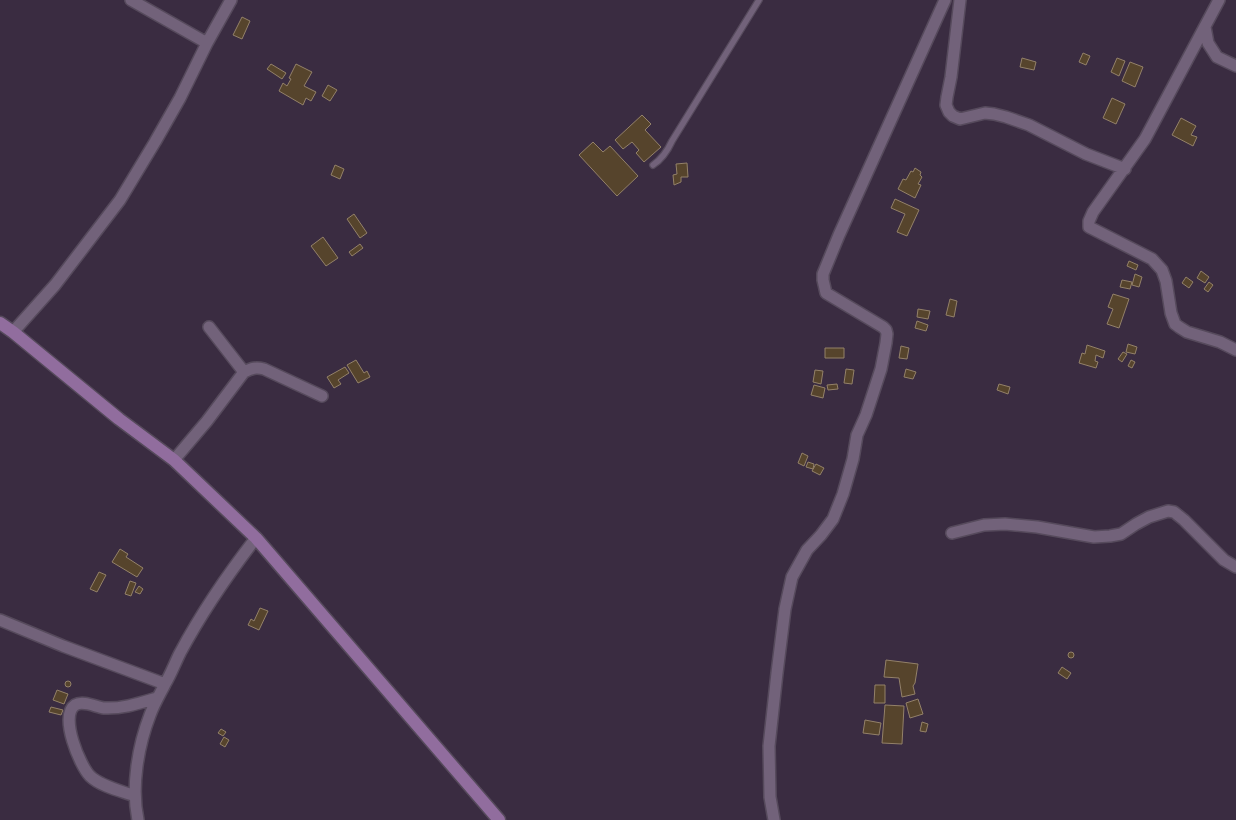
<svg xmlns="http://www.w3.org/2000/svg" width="1236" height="820" viewBox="0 0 1236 820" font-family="'PT Sans',sans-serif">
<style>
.building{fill:#56442c;stroke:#938169}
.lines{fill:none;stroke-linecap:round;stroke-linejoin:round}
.lane-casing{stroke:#564a5c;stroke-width:8}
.street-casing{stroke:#564a5c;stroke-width:14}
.secondary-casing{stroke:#564a5c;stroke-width:15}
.lane{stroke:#72627a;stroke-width:5.5}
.street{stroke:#72627a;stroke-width:11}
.secondary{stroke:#916d9e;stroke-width:12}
</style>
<rect width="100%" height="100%" fill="#3a2c41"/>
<path class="building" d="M242,17L250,21L242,39L233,35Z
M1083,53L1090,56L1086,65L1079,62Z
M1022,58L1036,62L1034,70L1020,67Z
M1117,58L1125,61L1119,76L1111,72Z
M1130,62L1143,67L1135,87L1122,81Z
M271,64L286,73L282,79L267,69Z
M296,64L312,72L304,86L316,92L311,101L306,98L303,105L279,91L283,83L287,86L291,79L289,78Z
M328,85L337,90L330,101L322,96Z
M1112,98L1125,104L1116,124L1103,118Z
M642,115L651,124L645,130L661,147L644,162L636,153L639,150L632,142L623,149L615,140Z
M1181,118L1196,126L1191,135L1197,137L1193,146L1172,135Z
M593,142L603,152L610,146L638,176L617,196L579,155Z
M687,163L688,177H681V182L674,185L673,175L677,174L676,164Z
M335,165L344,169L340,179L331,175Z
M915,168L921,172L920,175L922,177L918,184L921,185L915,198L898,189L903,179L906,180L911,171L913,172Z
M895,199L919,210L907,236L897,232L905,214L891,208Z
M354,214L367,233L360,238L347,219Z
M323,237L338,258L326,266L311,246Z
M360,244L363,248L352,256L349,252Z
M1129,261L1138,265L1136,270L1127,266Z
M1201,271L1209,277L1205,283L1197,278Z
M1135,274L1142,277L1139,287L1132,285Z
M1186,277L1193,282L1189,288L1182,283Z
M1122,280L1132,282L1130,289L1120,287Z
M1209,282L1213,285L1208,292L1204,289Z
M1113,294L1129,299L1119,328L1107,324L1113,309L1108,307Z
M950,299L957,301L954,317L946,315Z
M918,309L930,311L928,319L917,317Z
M917,321L928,325L926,331L915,328Z
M1128,344L1137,347L1135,354L1126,352Z
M1087,345L1105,351L1103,358L1096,355L1095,361L1098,362L1096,368L1079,363L1082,353L1085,354Z
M901,346L909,348L907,359L899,358Z
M825,348H844V358H825Z
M1123,352L1127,354L1122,362L1118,359Z
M356,360L364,373L367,371L370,377L358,383L347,365Z
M1131,360L1135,362L1132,368L1128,366Z
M345,367L349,373L338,380L341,384L334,388L327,377Z
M846,369L854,370L852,384L844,383Z
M906,369L916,372L913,379L904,377Z
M815,370L823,371L821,384L813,382Z
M837,384L838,389L828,390L827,385Z
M999,384L1010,387L1008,394L997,390Z
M814,385L825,388L823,398L811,395Z
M802,453L808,456L804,466L798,463Z
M808,462L814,464L813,469L806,467Z
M816,464L824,468L820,475L812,471Z
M120,549L128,554L126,557L143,568L137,577L112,562Z
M99,572L106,575L97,592L90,589Z
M130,581L136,583L131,596L125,594Z
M139,586L143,589L140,594L135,592Z
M260,608L268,611L259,630L248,625L251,619L254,621Z
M1068 655a3 3 0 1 1 6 0a3 3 0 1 1-6 0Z
M886,660L918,664L915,683L913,686L915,694L902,697L899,678L884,677Z
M1062,667L1071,673L1067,679L1058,673Z
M65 684a3 3 0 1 1 6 0a3 3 0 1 1-6 0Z
M875,685H885V703H874Z
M57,690L68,694L64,704L53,700Z
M918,699L923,714L910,718L906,703Z
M885,705L904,706L902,744L882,743Z
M51,707L63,710L61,715L49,712Z
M865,720L881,723L879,735L863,733Z
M922,722L928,724L926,732L920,731Z
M221,729L226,732L223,736L218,733Z
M224,737L229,740L225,747L220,744Z"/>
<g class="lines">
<g class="lane-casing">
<path id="lane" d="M653,165C662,159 667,152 672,141L759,0"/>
</g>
<g class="street-casing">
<path id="street" d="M131,0L207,43
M960,0L951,77L947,97L946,105L949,112L953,116L960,119L985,113L994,114L1006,117L1029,125L1086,154L1125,169
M1219,0L1145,139L1093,212L1089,221V227L1152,259L1162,270L1166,281L1171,313L1175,324L1179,327L1187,332L1220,342L1236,350
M1205,27L1208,43L1217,57L1236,66
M209,327L244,372
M13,332L55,285L120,200L155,142L180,98L207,43L231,0
M174,460L207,421L244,372C252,368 256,367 264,369L322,396
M952,533L984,525L1005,524L1037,527L1094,537L1110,536L1121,534L1136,524L1149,517L1168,511L1174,512L1184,520L1224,560L1236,567
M0,620L63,646L165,684
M135,796C121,791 100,786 90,776C80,766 59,716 75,705C83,700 96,707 104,708C122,709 140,703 157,698
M138,820C131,787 138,746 150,715C154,704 160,694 165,684C171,674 175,663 180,653C202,612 228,574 256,538
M774,820L770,797L769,746L777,673L785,609L792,577L807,550L821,535L833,519L843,494L853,459L857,435L866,415L881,369L886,343L887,334L886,330L883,327L826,293L823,280V274L839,235L945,0"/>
</g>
<g class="secondary-casing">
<path id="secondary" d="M0,323L13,332L119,419L174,460L256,538L499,820"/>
</g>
<use href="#lane" class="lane"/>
<use href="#street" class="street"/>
<use href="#secondary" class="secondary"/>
</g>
</svg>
